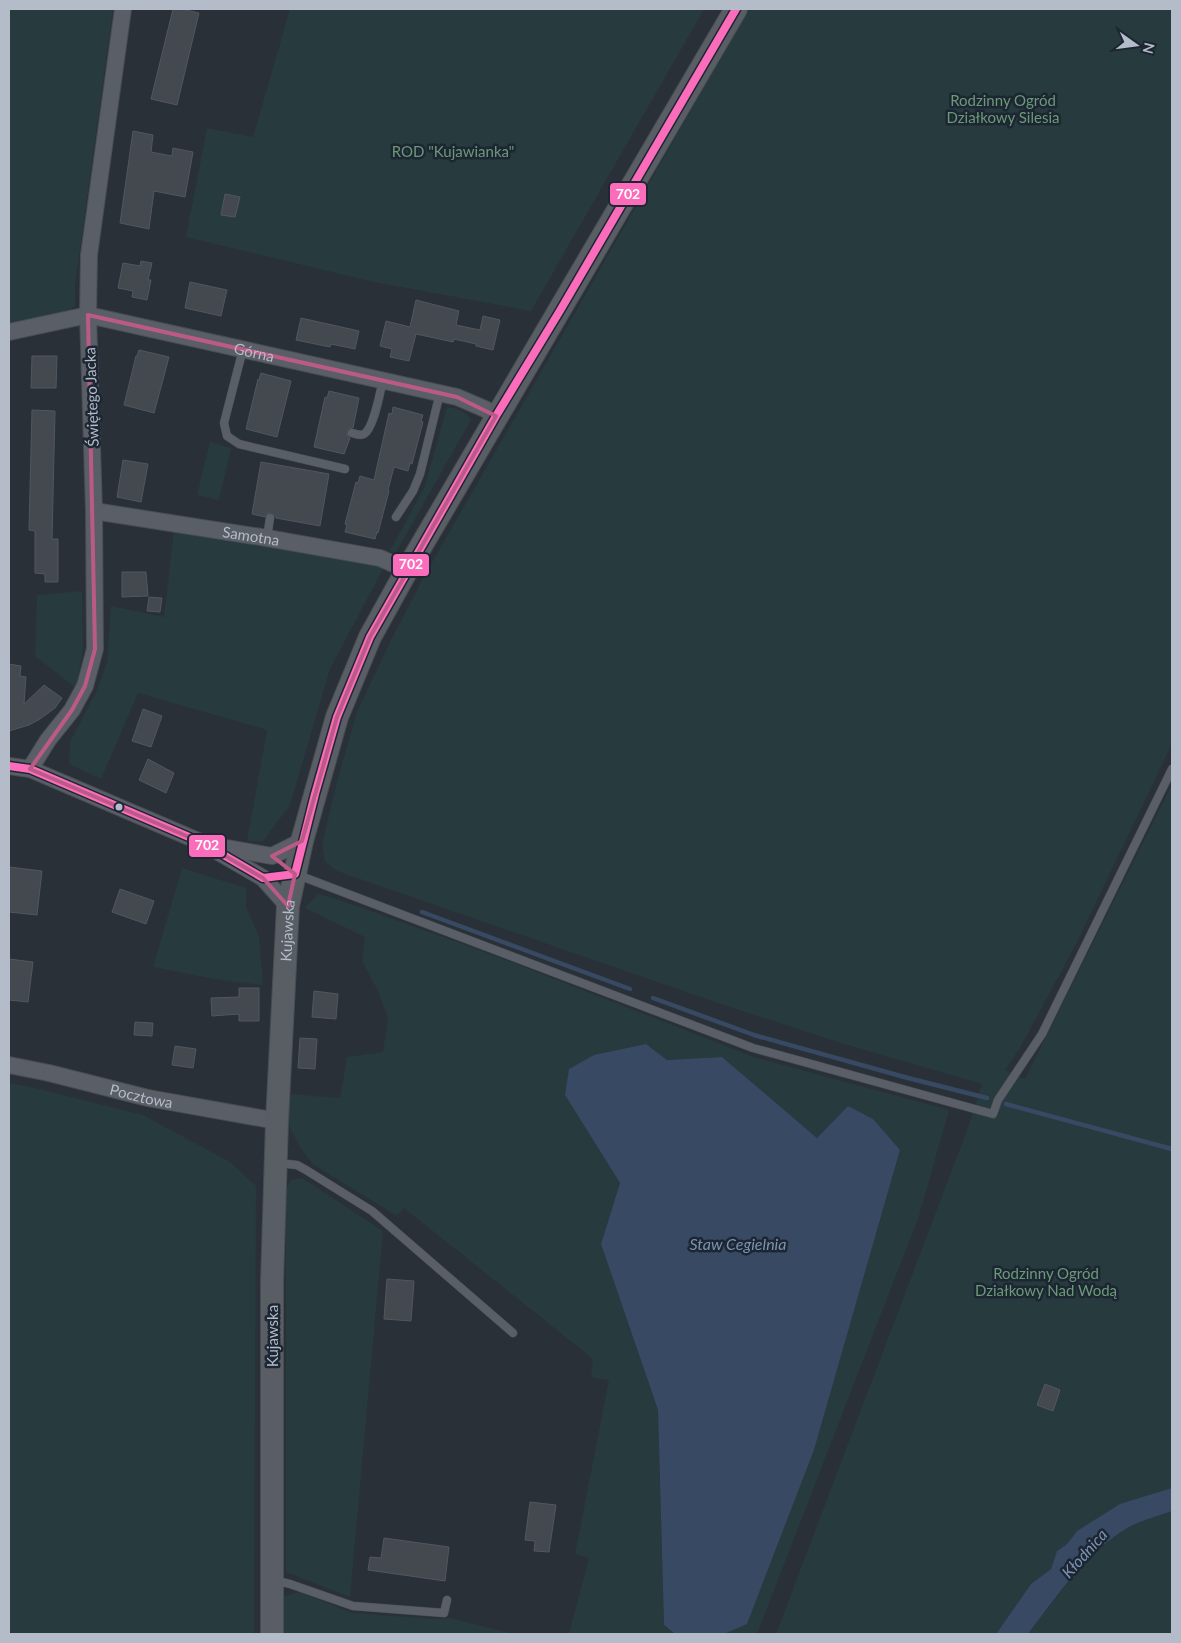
<svg xmlns="http://www.w3.org/2000/svg" width="1181" height="1643" viewBox="0 0 1181 1643" font-family="Lato,sans-serif">
<style>
.green{fill:#273a3e}
.water{fill:#384963}
.lines{fill:none;stroke-linecap:round;stroke-linejoin:round}
.stream{stroke:#384963;stroke-width:4.5}
.building{fill:#444950;stroke:#52575f}
.lane-casing{stroke:#484c53;stroke-width:9}
.street-casing{stroke:#484c53;stroke-width:18}
.secondary-casing{stroke:#484c53;stroke-width:24}
.lane{stroke:#5a5e66;stroke-width:8}
.street{stroke:#5a5e66;stroke-width:16}
.secondary{stroke:#595d64;stroke-width:22}
.bus-1-casing{stroke:#1d2633;stroke-width:11}
.bus-1{stroke:#fb6dba;stroke-width:8}
.marked{fill:none;stroke:#bc5a87;stroke-width:4;stroke-linejoin:round}
.bus-dot{fill:#b4bcc9;stroke:#1d2633;stroke-width:2}
.labels{text-anchor:middle;dominant-baseline:central;stroke-width:5;stroke-linejoin:round;paint-order:stroke}
.park-label{font-size:15px;fill:#6b9a76;stroke:#1d2633}
.street-label{font-size:15px;fill:#b4bcc9;stroke:#1d2633}
.water-label{font-size:16px;font-style:italic;fill:#7c92b1;stroke:#1d2633}
.line-badge{stroke:#1d2633;stroke-width:2}
.badge-label{font-size:14px;text-anchor:middle;font-weight:bold;fill:#fff}
</style>
<rect width="100%" height="100%" fill="#2a3038"/>
<path class="green" d="M9,9H113L75,285V306L66,313L9,325Z
M290,9H704L531,311L374,282L186,237L207,128L253,137Z
M749,9H1172V744L1076,944L1021,1046L1005,1070L1025,1079L1172,784V1488L1077,1531L1067,1544L1057,1551L1051,1569L1031,1584L996,1634H776L969,1125L982,1084L841,1043L718,1003L337,871L325,862L322,845L336,785L357,712L391,640L427,571Z
M447,407C457,409 466,410 471,420L396,552L390,551L425,486Z
M210,442L231,448L219,500L197,495Z
M174,531L384,567L330,669L290,805L263,841H247L267,730L138,693L101,779L69,764L70,742L96,692L107,663L111,606L164,617Z
M82,591L83,649L76,688L35,656L37,595Z
M182,868L246,888V907L259,937L263,985L215,979L153,967Z
M318,894L334,898L496,956L754,1057L949,1110L919,1216L757,1634H724L747,1623L814,1450L900,1150L848,1106L817,1138L722,1057L667,1060L646,1044L565,1095L620,1183L601,1244L658,1410L664,1625L675,1634H569L589,1558L575,1554L609,1380L591,1377L593,1359L404,1208L397,1216L314,1165L301,1149L288,1124L289,1094L340,1098L347,1057L383,1052L388,1018L378,991L362,961L365,937L305,908Z
M9,1081L10,1083L35,1088L143,1115L230,1162L256,1186L254,1634H9Z
M302,1178L383,1231L350,1597L286,1572V1190L291,1180Z
M1172,1511V1634H1028C1058,1596 1086,1552 1129,1527C1142,1520 1158,1516 1172,1511Z
M299,1592L353,1613L434,1619L450,1618L513,1634H282V1597Z"/>
<path class="water" d="M646,1044L667,1060L722,1057L817,1138L848,1106L873,1119L900,1150L814,1450L747,1624L724,1634H675L664,1625L658,1410L601,1244L620,1183L565,1095L569,1069L594,1055Z
M1172,1488V1511C1158,1516 1142,1520 1129,1527C1086,1552 1057,1596 1028,1634H996L1031,1584L1051,1569L1057,1551L1067,1544L1077,1531L1120,1504Z"/>
<g class="lines">
<path class="stream" d="M422,912L630,989
M653,998L754,1035L908,1078L987,1098
M1006,1104L1172,1149"/>
</g>
<path class="building" d="M173,9H181L199,13L177,105L151,99Z
M133,131L153,135L151,152L172,156L173,148L193,152L185,197L154,191L149,229L120,223Z
M225,194L240,197L235,217L221,215Z
M141,261L152,263L148,280H151L147,300L132,297L133,291L118,288L123,263L140,266Z
M190,282L227,290L221,316L185,308Z
M416,300L459,311L456,325L480,330L483,316L500,320L493,350L476,346V344L454,339L453,342L416,334L409,361L390,357L392,349L380,346L386,321L410,327Z
M301,318L359,331L355,349L331,344L330,347L296,340Z
M139,350L169,357L154,413L124,405L136,356H137Z
M32,356H57L56,388H31Z
M261,373L291,381L277,437L246,429L258,379L259,380Z
M329,391L359,398L353,428L348,429L347,432L348,437L350,438L344,454L314,447L325,397L327,398Z
M393,407L423,415L421,421L423,422L412,464L410,463L408,471L394,467L388,490L389,491L378,533L377,532L375,539L345,532L347,525L345,524L356,482L358,483L360,476L374,480L389,413L392,414Z
M32,410L55,411L52,539H58V582H45V574L35,573V531L29,530Z
M123,460L148,464L141,502L117,497Z
M261,462L329,474L320,526L276,518L275,516L271,513H268L265,517L252,514Z
M122,572H146L148,596L122,597Z
M149,597L162,598L160,612L147,611Z
M9,664L21,666L20,676L26,677L24,704L44,685L62,698L55,708L40,719L29,725L9,731Z
M143,709L162,716L151,747L132,741Z
M148,759L174,773L166,793L139,780Z
M9,867L42,871L37,915L9,912Z
M120,889L154,901L146,924L112,912Z
M9,959L33,962L28,1002L9,1000Z
M239,988H259V1021H239V1014L212,1016L211,998L239,997Z
M314,991L338,994L336,1019L312,1017Z
M135,1022L153,1023L152,1036L134,1035Z
M300,1038L317,1039L315,1069L298,1068Z
M175,1046L196,1049L193,1068L172,1065Z
M387,1279L414,1281L411,1321L384,1319Z
M1045,1384L1060,1390L1053,1411L1037,1405Z
M530,1502L556,1505L549,1552L534,1551L535,1541L525,1540Z
M384,1538L449,1547L445,1581L368,1570L370,1557L381,1558Z"/>
<g class="lines">
<g class="lane-casing">
<path id="lane" d="M243,349L224,423L227,436L239,444L345,469
M352,433C356,434 360,436 364,434C374,428 380,392 383,380
M396,517L413,491L420,474L440,393
M267,538L270,518
M298,875L753,1048L993,1114L998,1100L1042,1034L1172,769
M278,1163L297,1165L306,1170L372,1211L513,1333
M274,1580L290,1584L353,1606L444,1613L447,1600"/>
</g>
<g class="street-casing">
<g id="street">
<path id="s1" d="M9,332L88,315L457,397L485,409L496,416"/>
<path id="s2" d="M94,511L267,538L380,558L407,570"/>
<path d="M9,766L30,769L203,843L263,878L288,906"/>
<path d="M30,769L48,740L72,710L85,686L95,649L94,511L88,315L89,255L123,9"/>
<path d="M215,846L272,856L302,841"/>
<path id="s3" d="M9,1065L49,1073L148,1098L277,1121"/>
</g>
</g>
<g class="secondary-casing">
<g id="secondary">
<path id="s4" d="M272,1634V1282L277,1121L288,906L302,841L337,717L370,637L407,570L736,9"/>
</g>
</g>
<use href="#lane" class="lane"/>
<use href="#street" class="street"/>
<use href="#secondary" class="secondary"/>
<g class="bus-1-casing">
<path id="bus-1" d="M9,766L30,769L203,843L263,878L295,874L315,794L337,717L370,637L496,416L561,309L736,9"/>
</g>
<use href="#bus-1" class="bus-1"/>
</g>
<path class="marked" d="M88,315L457,397L496,416L370,637L337,717L302,841L272,856L295,874L288,906L263,878L203,843L30,769L72,710L85,686L95,649Z"/>
<circle class="bus-dot" cx="119" cy="807" r="4.5"/>
<g class="labels">
<g class="park-label">
<text x="1003" y="100">Rodzinny Ogród<tspan x="1003" dy="17">Działkowy Silesia</tspan></text>
<text x="453" y="151">ROD "Kujawianka"</text>
<text x="1046" y="1273">Rodzinny Ogród<tspan x="1046" dy="17">Działkowy Nad Wodą</tspan></text>
</g>
<g class="street-label">
<text stroke="none"><textPath href="#s1" startOffset="251">Górna</textPath></text>
<text transform="translate(91 397) rotate(-92)">Świętego Jacka</text>
<text stroke="none"><textPath href="#s2" startOffset="159">Samotna</textPath></text>
<text stroke="none"><textPath href="#s4" startOffset="704">Kujawska</textPath></text>
<text stroke="none"><textPath href="#s3" startOffset="136">Pocztowa</textPath></text>
<text transform="translate(272 1336) rotate(-90)">Kujawska</text>
</g>
<g class="water-label">
<text x="738" y="1243">Staw Cegielnia</text>
<text transform="translate(1084 1553) rotate(-48)">Kłodnica</text>
</g>
</g>
<g class="line-badge">
<rect x="609" y="182" width="38" height="24" rx="5" fill="#fb6dba"/>
<rect x="392" y="553" width="38" height="24" rx="5" fill="#fb6dba"/>
<rect x="188" y="834" width="38" height="24" rx="5" fill="#fb6dba"/>
</g>
<g class="badge-label">
<text x="628" y="199">702</text>
<text x="411" y="569">702</text>
<text x="207" y="850">702</text>
</g>
<rect width="1181" height="1643" fill="none" stroke="#b4bcc9" stroke-width="20"/>
<g transform="translate(1136 45) rotate(104)" stroke="#1d2633" stroke-width="4" paint-order="stroke">
<path d="M0-4L9 19L0 12L-9 19Z" fill="#b4bcc9"/>
<text y="-8" font-size="14" font-weight="bold" text-anchor="middle" fill="#b4bcc9">N</text>
</g>
</svg>
